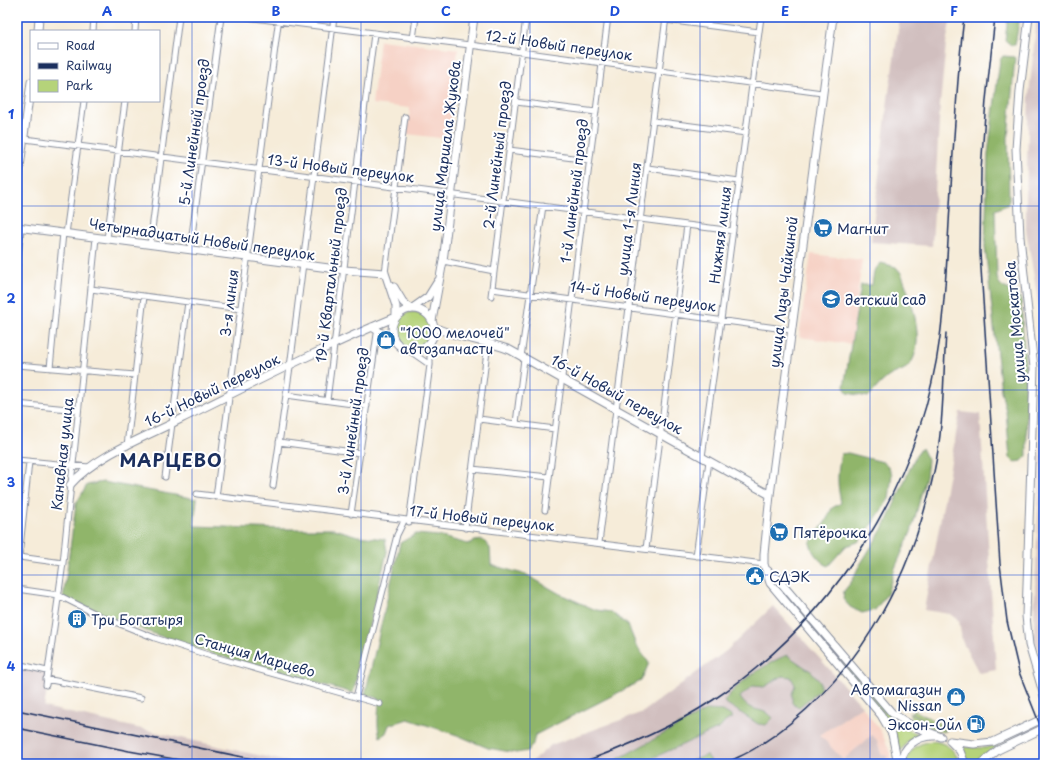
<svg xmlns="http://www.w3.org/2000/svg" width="1061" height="781" viewBox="0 0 1061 781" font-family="'Playpen Sans',sans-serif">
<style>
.built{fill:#f6d1c5}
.industrial{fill:#d1bfbf}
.green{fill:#b5d37a;stroke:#68816c}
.forest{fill:#90b56a;stroke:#567264}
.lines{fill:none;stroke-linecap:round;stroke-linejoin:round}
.minor-casing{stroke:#888e9c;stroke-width:7}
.tertiary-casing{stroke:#888e9c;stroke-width:9}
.secondary-casing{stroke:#888e9c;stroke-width:9}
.minor{stroke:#fff;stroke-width:5}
.tertiary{stroke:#fff;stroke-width:7}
.secondary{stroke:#fff;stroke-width:7}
.rail{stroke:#1b2f5e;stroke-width:1.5}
.grid{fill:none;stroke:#1d4ed8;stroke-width:1;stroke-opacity:0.55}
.labels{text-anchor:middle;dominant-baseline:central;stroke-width:4;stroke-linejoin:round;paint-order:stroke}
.street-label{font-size:14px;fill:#1b2f5e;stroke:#fff}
.poi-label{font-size:14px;fill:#1b2f5e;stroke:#fff;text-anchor:start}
.district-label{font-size:18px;font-weight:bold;letter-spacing:1px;fill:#1b2f5e;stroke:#fff}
.neatline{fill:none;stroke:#1d4ed8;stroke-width:1.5}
.grid-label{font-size:13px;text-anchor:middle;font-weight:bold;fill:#1d4ed8}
</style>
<rect width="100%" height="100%" fill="#fff"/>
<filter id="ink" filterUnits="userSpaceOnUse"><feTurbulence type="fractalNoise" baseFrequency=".025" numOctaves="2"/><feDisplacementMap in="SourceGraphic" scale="8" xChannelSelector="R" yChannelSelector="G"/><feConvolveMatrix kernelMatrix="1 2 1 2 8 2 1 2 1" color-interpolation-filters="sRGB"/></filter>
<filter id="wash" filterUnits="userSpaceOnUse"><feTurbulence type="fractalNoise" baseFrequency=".012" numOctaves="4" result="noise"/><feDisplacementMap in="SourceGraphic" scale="16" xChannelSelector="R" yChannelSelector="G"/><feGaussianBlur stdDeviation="0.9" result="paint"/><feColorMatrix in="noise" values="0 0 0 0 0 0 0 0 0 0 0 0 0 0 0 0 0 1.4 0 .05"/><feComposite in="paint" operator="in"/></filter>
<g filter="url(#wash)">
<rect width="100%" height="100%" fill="#f6ecd9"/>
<path class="built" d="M380,40L458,49L449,139L407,134L410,108L372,104Z
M811,254L862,260L851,344L799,337Z
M862,706L881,732L889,749L892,764H886L887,756L881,754L877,740L843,761L820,735Z"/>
<path class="industrial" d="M900,17H951L946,44L940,104L932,246L871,242L888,99Z
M1037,17H1044V361L1040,313L1026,229V201L1029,95Z
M1044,370V669L1034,636V615Z
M960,412L980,414L996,670L979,673L962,641L959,621L950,614L924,610Z
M773,606L862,706L820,735L843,760L872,735L877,740L881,754L887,756L886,764H529L551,745L643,712L726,651Z
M17,666L50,673L44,707L297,764H17Z"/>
<path class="green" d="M395 330a18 18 0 1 1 36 0a18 18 0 1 1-36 0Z
M775,580L893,719L904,728L921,735L908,741L900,752L895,734L773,582Z
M914,710L942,725L947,730L911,712Z
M909,713H910L946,731L942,732L912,720Z
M932,741C945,742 957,750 959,764H905C909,750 917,743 932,741Z
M995,745L996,747L976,764H968L962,747L985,748Z"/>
<path class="forest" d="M1008,17H1020L1015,45H1011L1005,40Z
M1003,56L1015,57L1008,138L1009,200L1007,205L995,210L997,276C998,286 1005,289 1015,291L1021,300L1026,382L1027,456L1022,461L1014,462L1010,458L1006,411L1001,391L985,246L988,154L1000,60Z
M881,263L896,267L901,273C910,296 926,339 911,363C906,371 895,372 888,377C881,382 875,390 868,397L848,393L844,387L861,285H872L874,271Z
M922,448L928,460L926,477L911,532L895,568L887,594L875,610L862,613L850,607L843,599L844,591L852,581L858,568L886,523L915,457Z
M848,453L883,462L888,466L892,474L889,499L868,530L858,542L846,546L828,566C819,561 812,553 810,543L826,521L832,508L841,503C837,485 837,472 841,454Z
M103,482L197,499L194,526L283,529H334L358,536L385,539L387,552L353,693L213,654L157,635L63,599L76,504L87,485Z
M416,534L438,536L468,544L475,541L483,540L490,548L491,565L527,575L560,594L596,610L611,612L628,625L636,645L649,663L641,681L535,735L533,744L528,751L516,753L488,748L457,735L408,719L389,725L386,733L380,737C376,725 379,711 379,698L365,695L400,543Z
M787,655L812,672L820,682V690L799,707L792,703V694L795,685L791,677L782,676L764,687L753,686L740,697C749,714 763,706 773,718L766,725L758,724L724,702C736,683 767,663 787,655Z
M707,710L723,711L733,717L725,722L720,728L639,764H609Z
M707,755L711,761L707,764H683Z"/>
</g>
<g filter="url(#ink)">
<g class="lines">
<g class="minor-casing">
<path id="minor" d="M246,17L470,45L822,93
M666,20L759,32
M93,31L94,17
M135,31L136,17
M413,39L416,17
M516,102L596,112
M653,121L746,133
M17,138L733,231
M509,150L589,160
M648,168L739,181
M66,234L84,101
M107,239L125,101
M150,245L179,17
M190,250L221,17
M443,261L494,271
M17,265L21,228
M385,273L405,117
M91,289L241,309
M492,289L791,330
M491,296L526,17
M407,349L430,365
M521,357L543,206
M17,365L135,375
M50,368L63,233
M286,395L367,406
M327,400L374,34
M17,404L78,410
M479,419L555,429
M516,423L524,359
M279,442L360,453
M127,446L144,296
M702,457L721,320L761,17
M17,460L89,467
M29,462L19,557L63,563
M472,469L549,477
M165,477L188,302
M273,486L290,367L334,17
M197,494L764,564
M216,497L279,17
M545,510L608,17
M351,514L377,334L380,333
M409,522L430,365V341
M465,528L488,343
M599,543L666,17
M646,549L687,225
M696,556L709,461
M17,589L58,595L100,616L155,638L211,656L380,704
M17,664L47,671
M46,679L141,698
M46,685L63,563L96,238
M356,697L397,535L404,521"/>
</g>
<g class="tertiary-casing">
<path id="tertiary" d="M38,31L39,17
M17,190L31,82
M17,227L344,270L385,273
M394,287L403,302L411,309
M372,327L397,343
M70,485C96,455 146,437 181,419C252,384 323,347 396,317V306L385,273"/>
</g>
<g class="secondary-casing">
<path id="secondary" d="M833,17L770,495L764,554V564L770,583L881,715L892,734L898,764
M1029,17L1020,91L1016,149L1020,237L1034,368L1026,616L1029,645L1044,696
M411,309L428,297L438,281
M392 330a21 21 0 1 1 42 0a21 21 0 1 1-42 0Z
M432,321L443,261L474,17
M434,327C458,339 486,340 510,350L770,495
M767,570L776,577L892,713L911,725L941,737
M950,741L974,744L993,742L1044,718
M950,741L960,751L965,764
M900,764C903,747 917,735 935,736
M981,764L998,750L1044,728"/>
</g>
<use href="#minor" class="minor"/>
<use href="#tertiary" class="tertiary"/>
<use href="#secondary" class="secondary"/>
<path class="rail" d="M995,17L986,100L981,170L980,253L1000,564L1007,621L1019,672L1044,735
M1044,35L1041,88L1044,169
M17,710L276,764
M17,728L129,751L202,764
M577,764C624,748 672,727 713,700C835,619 921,482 940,337C945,299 947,261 949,223C953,154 956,85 964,17
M725,764C735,758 747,754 757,747C855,685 910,583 934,472C944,427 943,379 946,333"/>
</g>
</g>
<path class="grid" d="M192,17V764M361,17V764M530,17V764M700,17V764M870,17V764M17,206H1044M17,390H1044M17,575H1044"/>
<defs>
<g id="supermarket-disc" transform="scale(1)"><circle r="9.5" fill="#1f6fb2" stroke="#fff"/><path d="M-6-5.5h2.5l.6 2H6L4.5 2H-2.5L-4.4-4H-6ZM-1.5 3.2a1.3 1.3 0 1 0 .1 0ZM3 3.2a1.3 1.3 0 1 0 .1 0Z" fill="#fff"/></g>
<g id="school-disc" transform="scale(1)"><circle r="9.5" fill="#1f6fb2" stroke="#fff"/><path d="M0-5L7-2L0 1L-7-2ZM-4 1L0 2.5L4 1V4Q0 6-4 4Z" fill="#fff"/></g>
<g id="shop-disc" transform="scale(1)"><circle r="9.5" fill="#1f6fb2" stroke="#fff"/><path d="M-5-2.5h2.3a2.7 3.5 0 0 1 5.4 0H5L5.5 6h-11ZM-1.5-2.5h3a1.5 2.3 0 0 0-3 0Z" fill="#fff"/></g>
<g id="civic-disc" transform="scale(1)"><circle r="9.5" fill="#1f6fb2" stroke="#fff"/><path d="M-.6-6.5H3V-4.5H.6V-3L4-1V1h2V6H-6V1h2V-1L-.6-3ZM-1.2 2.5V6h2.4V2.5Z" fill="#fff"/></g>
<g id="building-disc" transform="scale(1)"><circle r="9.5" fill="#1f6fb2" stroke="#fff"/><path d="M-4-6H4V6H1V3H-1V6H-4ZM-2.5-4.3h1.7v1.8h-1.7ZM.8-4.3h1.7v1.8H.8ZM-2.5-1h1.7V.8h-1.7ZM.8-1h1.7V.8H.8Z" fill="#fff"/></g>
<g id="fuel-disc" transform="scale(1)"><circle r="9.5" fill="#1f6fb2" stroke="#fff"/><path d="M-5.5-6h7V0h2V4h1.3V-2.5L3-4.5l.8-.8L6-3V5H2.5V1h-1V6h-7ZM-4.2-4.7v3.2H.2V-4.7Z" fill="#fff"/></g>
</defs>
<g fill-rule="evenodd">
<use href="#supermarket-disc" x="823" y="228"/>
<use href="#school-disc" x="831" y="299"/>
<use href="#shop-disc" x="386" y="340"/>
<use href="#supermarket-disc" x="779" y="532"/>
<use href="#civic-disc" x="755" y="576"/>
<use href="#building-disc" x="77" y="619"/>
<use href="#shop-disc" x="956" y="697"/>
<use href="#fuel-disc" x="976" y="724"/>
</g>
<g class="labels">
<g class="street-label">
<text transform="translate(559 45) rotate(8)">12-й Новый переулок</text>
<text transform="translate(194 132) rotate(-82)">5-й Линейный проезд</text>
<text transform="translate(445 146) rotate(-83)">улица Маршала Жукова</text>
<text transform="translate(497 155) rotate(-83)">2-й Линейный проезд</text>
<text transform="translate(341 168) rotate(7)">13-й Новый переулок</text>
<text transform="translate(574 191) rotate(-83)">1-й Линейный проезд</text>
<text transform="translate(629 219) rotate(-83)">улица 1-я Линия</text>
<text transform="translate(720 235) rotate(-83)">Нижняя линия</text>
<text transform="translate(202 239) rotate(8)">Четырнадцатый Новый переулок</text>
<text transform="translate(331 275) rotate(-83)">19-й Квартальный проезд</text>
<text transform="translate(783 292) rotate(-83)">улица Лизы Чайкиной</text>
<text transform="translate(643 296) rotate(8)">14-й Новый переулок</text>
<text transform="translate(229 303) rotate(-83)">3-я линия</text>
<text transform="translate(1015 322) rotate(-95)">улица Москатова</text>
<text transform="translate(212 390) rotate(-26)">16-й Новый переулок</text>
<text transform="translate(617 394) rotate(29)">16-й Новый переулок</text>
<text transform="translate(353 421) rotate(-82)">3-й Линейный проезд</text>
<text transform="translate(62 454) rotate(-84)">Канавная улица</text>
<text transform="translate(482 518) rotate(6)">17-й Новый переулок</text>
<text transform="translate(255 655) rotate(16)">Станция Марцево</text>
</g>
<g class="poi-label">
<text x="837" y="228">Магнит</text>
<text x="845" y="299">детский сад</text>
<text x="400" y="332">"1000 мелочей"<tspan x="400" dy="16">автозапчасти</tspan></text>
<text x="793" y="532">Пятёрочка</text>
<text x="769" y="576">СДЭК</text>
<text x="91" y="619">Три Богатыря</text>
<text x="942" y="689" text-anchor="end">Автомагазин<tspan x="942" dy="16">Nissan</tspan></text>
<text x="962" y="724" text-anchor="end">Эксон-Ойл</text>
</g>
<g class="district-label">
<text x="171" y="459">МАРЦЕВО</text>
</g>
</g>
<rect width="1061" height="781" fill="none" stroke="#fff" stroke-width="44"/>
<rect x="30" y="30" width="130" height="72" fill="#ffffff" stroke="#a4acbf"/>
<rect x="38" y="43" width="20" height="6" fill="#ffffff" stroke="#a4acbf"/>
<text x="66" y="50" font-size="12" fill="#1b2f5e">Road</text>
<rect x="38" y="63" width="20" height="6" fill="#1b2f5e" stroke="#a4acbf"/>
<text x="66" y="70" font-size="12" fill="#1b2f5e">Railway</text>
<rect x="38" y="80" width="20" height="12" fill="#b5d37a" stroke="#a4acbf"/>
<text x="66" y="90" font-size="12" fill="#1b2f5e">Park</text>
<rect x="22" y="22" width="1017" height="737" class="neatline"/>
<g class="grid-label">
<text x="107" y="16">A</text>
<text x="276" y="16">B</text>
<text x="446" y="16">C</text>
<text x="615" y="16">D</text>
<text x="785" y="16">E</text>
<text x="954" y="16">F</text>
<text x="11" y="119">1</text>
<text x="11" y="303">2</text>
<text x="11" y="487">3</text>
<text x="11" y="671">4</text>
</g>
</svg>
